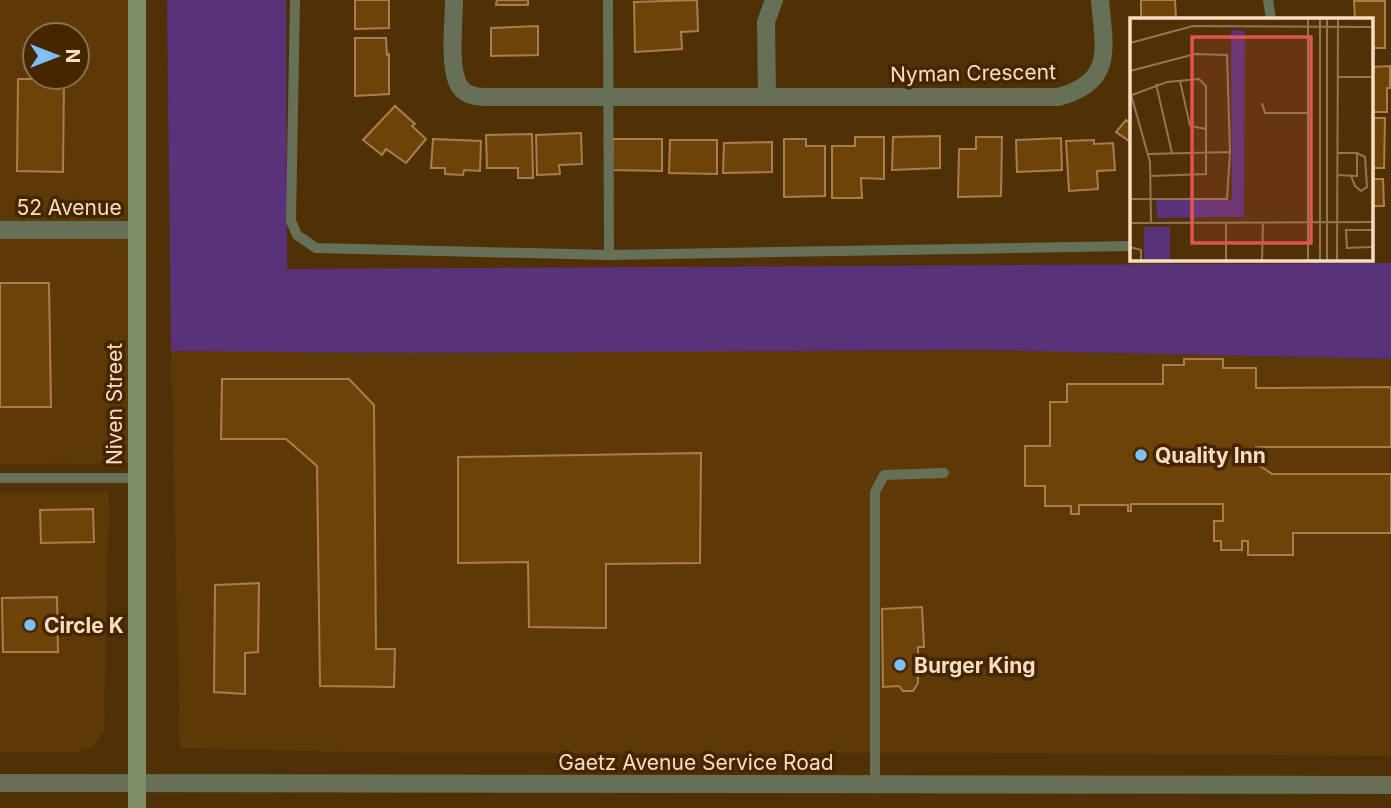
<svg xmlns="http://www.w3.org/2000/svg" width="1391" height="808" viewBox="0 0 1391 808" font-family="Inter,sans-serif">
<style>
.built{fill:#5d3908;fill-rule:evenodd}
.green{fill:#5a327a}
.building{fill:#6d430a;stroke:#ab7d4b;stroke-width:2}
.lines{fill:none;stroke-linecap:round;stroke-linejoin:round}
.lane{stroke:#657057;stroke-width:10}
.street{stroke:#657057;stroke-width:18}
.secondary{stroke:#7d8e67;stroke-width:18}
.poi-dot{fill:#7ebef9;stroke:#452600;stroke-width:2.5}
.labels{text-anchor:middle;dominant-baseline:central;stroke-width:7;stroke-linejoin:round;paint-order:stroke}
.street-label{font-size:21px;fill:#f6ddc4;stroke:#452600}
.poi-label{font-size:21px;font-weight:bold;fill:#f6ddc4;stroke:#452600;text-anchor:start}
.inset-road{fill:none;stroke:#927653;stroke-width:2}
.view{fill:#de554f;fill-opacity:0.15;stroke:#de554f;stroke-width:3.5}
.inset-edge{fill:none;stroke:#f6ddc4;stroke-width:3.5}
</style>
<rect width="100%" height="100%" fill="#503107"/>
<path class="built" d="M0,0H137V463L0,464ZM35,35H77V77H35Z
M983,350L1391,359V756L984,753H407L180,748L171,351L410,353Z
M0,492H109L104,731L93,746L76,753L0,752Z"/>
<path class="green" d="M167,0H286L287,269L1391,263V359L983,350L410,353L171,351Z"/>
<path class="building" d="M355,0H389V28L355,29Z
M497,0H528V5H496Z
M697,0L698,31L681,32L682,49L635,52L634,2Z
M1141,0H1175L1176,19H1141Z
M1354,1H1385V48H1372V19H1355Z
M538,26V55L491,56V28Z
M355,38H386L387,55L389,54V94L355,96Z
M1390,66V88H1387V112H1372V67Z
M18,79H64L63,172L17,171Z
M395,106L415,124L412,126L426,139L406,163L386,149L382,155L363,140Z
M1372,118H1385L1384,168H1372Z
M1126,120L1132,125V143L1116,132Z
M581,133L582,164L559,165L560,174L537,175L536,135Z
M532,134L533,178H518V168H487L486,135Z
M940,136V168L892,170L893,137Z
M855,137H884V179L861,178L862,198H832V146H855Z
M976,137H1002L1001,196L958,197L959,149H976Z
M1061,138L1062,170L1017,172L1016,140Z
M433,139L481,141L480,171L464,170L463,175L445,174V168H431Z
M613,139H662V171L612,170Z
M784,139H806V146H825V196L784,197Z
M670,140H717V174L669,173Z
M1094,140V144L1113,143L1115,170L1097,171L1098,189L1069,191L1066,141Z
M772,142V172L723,173L724,143Z
M1372,179H1383L1384,206H1372Z
M0,283H49L51,407H0Z
M1184,359H1223V368H1256V388L1391,387V447H1256V463L1272,474H1391V533H1293V555H1248V541H1242V550H1221V541H1214V521H1223V504H1131V511H1128V505H1079V514H1071V506H1045V486H1025V446H1050V402H1067V384H1163V365H1184Z
M222,379H349L374,405L376,649H395L394,687L320,686L317,466L286,439H221Z
M701,453L700,563L606,564V628L529,627L528,562L458,563V457Z
M93,509L94,542L41,543L40,510Z
M259,583L258,652L245,653V694L214,692L215,585Z
M57,597L58,652H3L2,598Z
M922,607L924,647H918V683L913,691H903L899,686L883,687L882,609Z"/>
<g class="lines">
<path class="lane" d="M295,0L291,221L297,235L316,248L609,255L1132,246
M608,0L609,255
M1268,0L1271,19
M0,478H137
M875,785V492L884,475L944,473"/>
<path class="street" d="M454,0C454,21 448,70 460,87C467,97 480,97 491,97H1058C1115,82 1104,48 1100,0
M767,97L766,22L774,0
M0,230H137
M0,783L1391,785"/>
<path class="secondary" d="M137,0V808"/>
</g>
<g class="poi-dot">
<circle cx="1141" cy="455" r="7"/>
<circle cx="30" cy="625" r="7"/>
<circle cx="900" cy="665" r="7"/>
</g>
<g class="labels">
<g class="street-label">
<text transform="translate(973 73) rotate(-1)">Nyman Crescent</text>
<text x="69" y="207">52 Avenue</text>
<text transform="translate(114 404) rotate(-90)">Niven Street</text>
<text x="696" y="762">Gaetz Avenue Service Road</text>
</g>
<g class="poi-label">
<text x="1155" y="455">Quality Inn</text>
<text x="44" y="625">Circle K</text>
<text x="914" y="665">Burger King</text>
</g>
</g>
<g transform="translate(1130 18)">
<rect width="243" height="243" fill="#503107"/>
<path d="M101,12L115,13L114,199L27,200L26,182H102ZM14,209H40V243H14Z" fill="#5a327a"/>
<path class="inset-road" d="M0,25L63,8L244,9M0,53L65,36L97,37L100,134L97,181H0M207,59H244M50,63L60,108L76,111M26,66L42,135M0,73L20,144L21,204M2,77L37,64L69,61L76,68V156L21,158M132,85L135,95H178M18,136L100,134M207,157L227,158V135H208M221,158L225,168L231,173L237,169L235,139L227,135M0,205L244,204M242,212H216L217,230L242,229M0,229L11,232V243M96,243V204M132,243L133,204M178,243V0M190,243V0M197,243V0M207,243L208,0"/>
<path class="view" d="M62,19H181V225H62Z"/>
<rect width="243" height="243" class="inset-edge"/>
</g>
<g transform="translate(56 56) rotate(90)"><circle r="33" fill="#452600" stroke="#8c6f4e" stroke-width="2"/>
<path d="M0-5L12 26L0 18L-12 26Z" fill="#7ebef9"/>
<text y="-10" font-size="19" font-weight="bold" text-anchor="middle" fill="#f6ddc4">N</text>
</g>
</svg>
